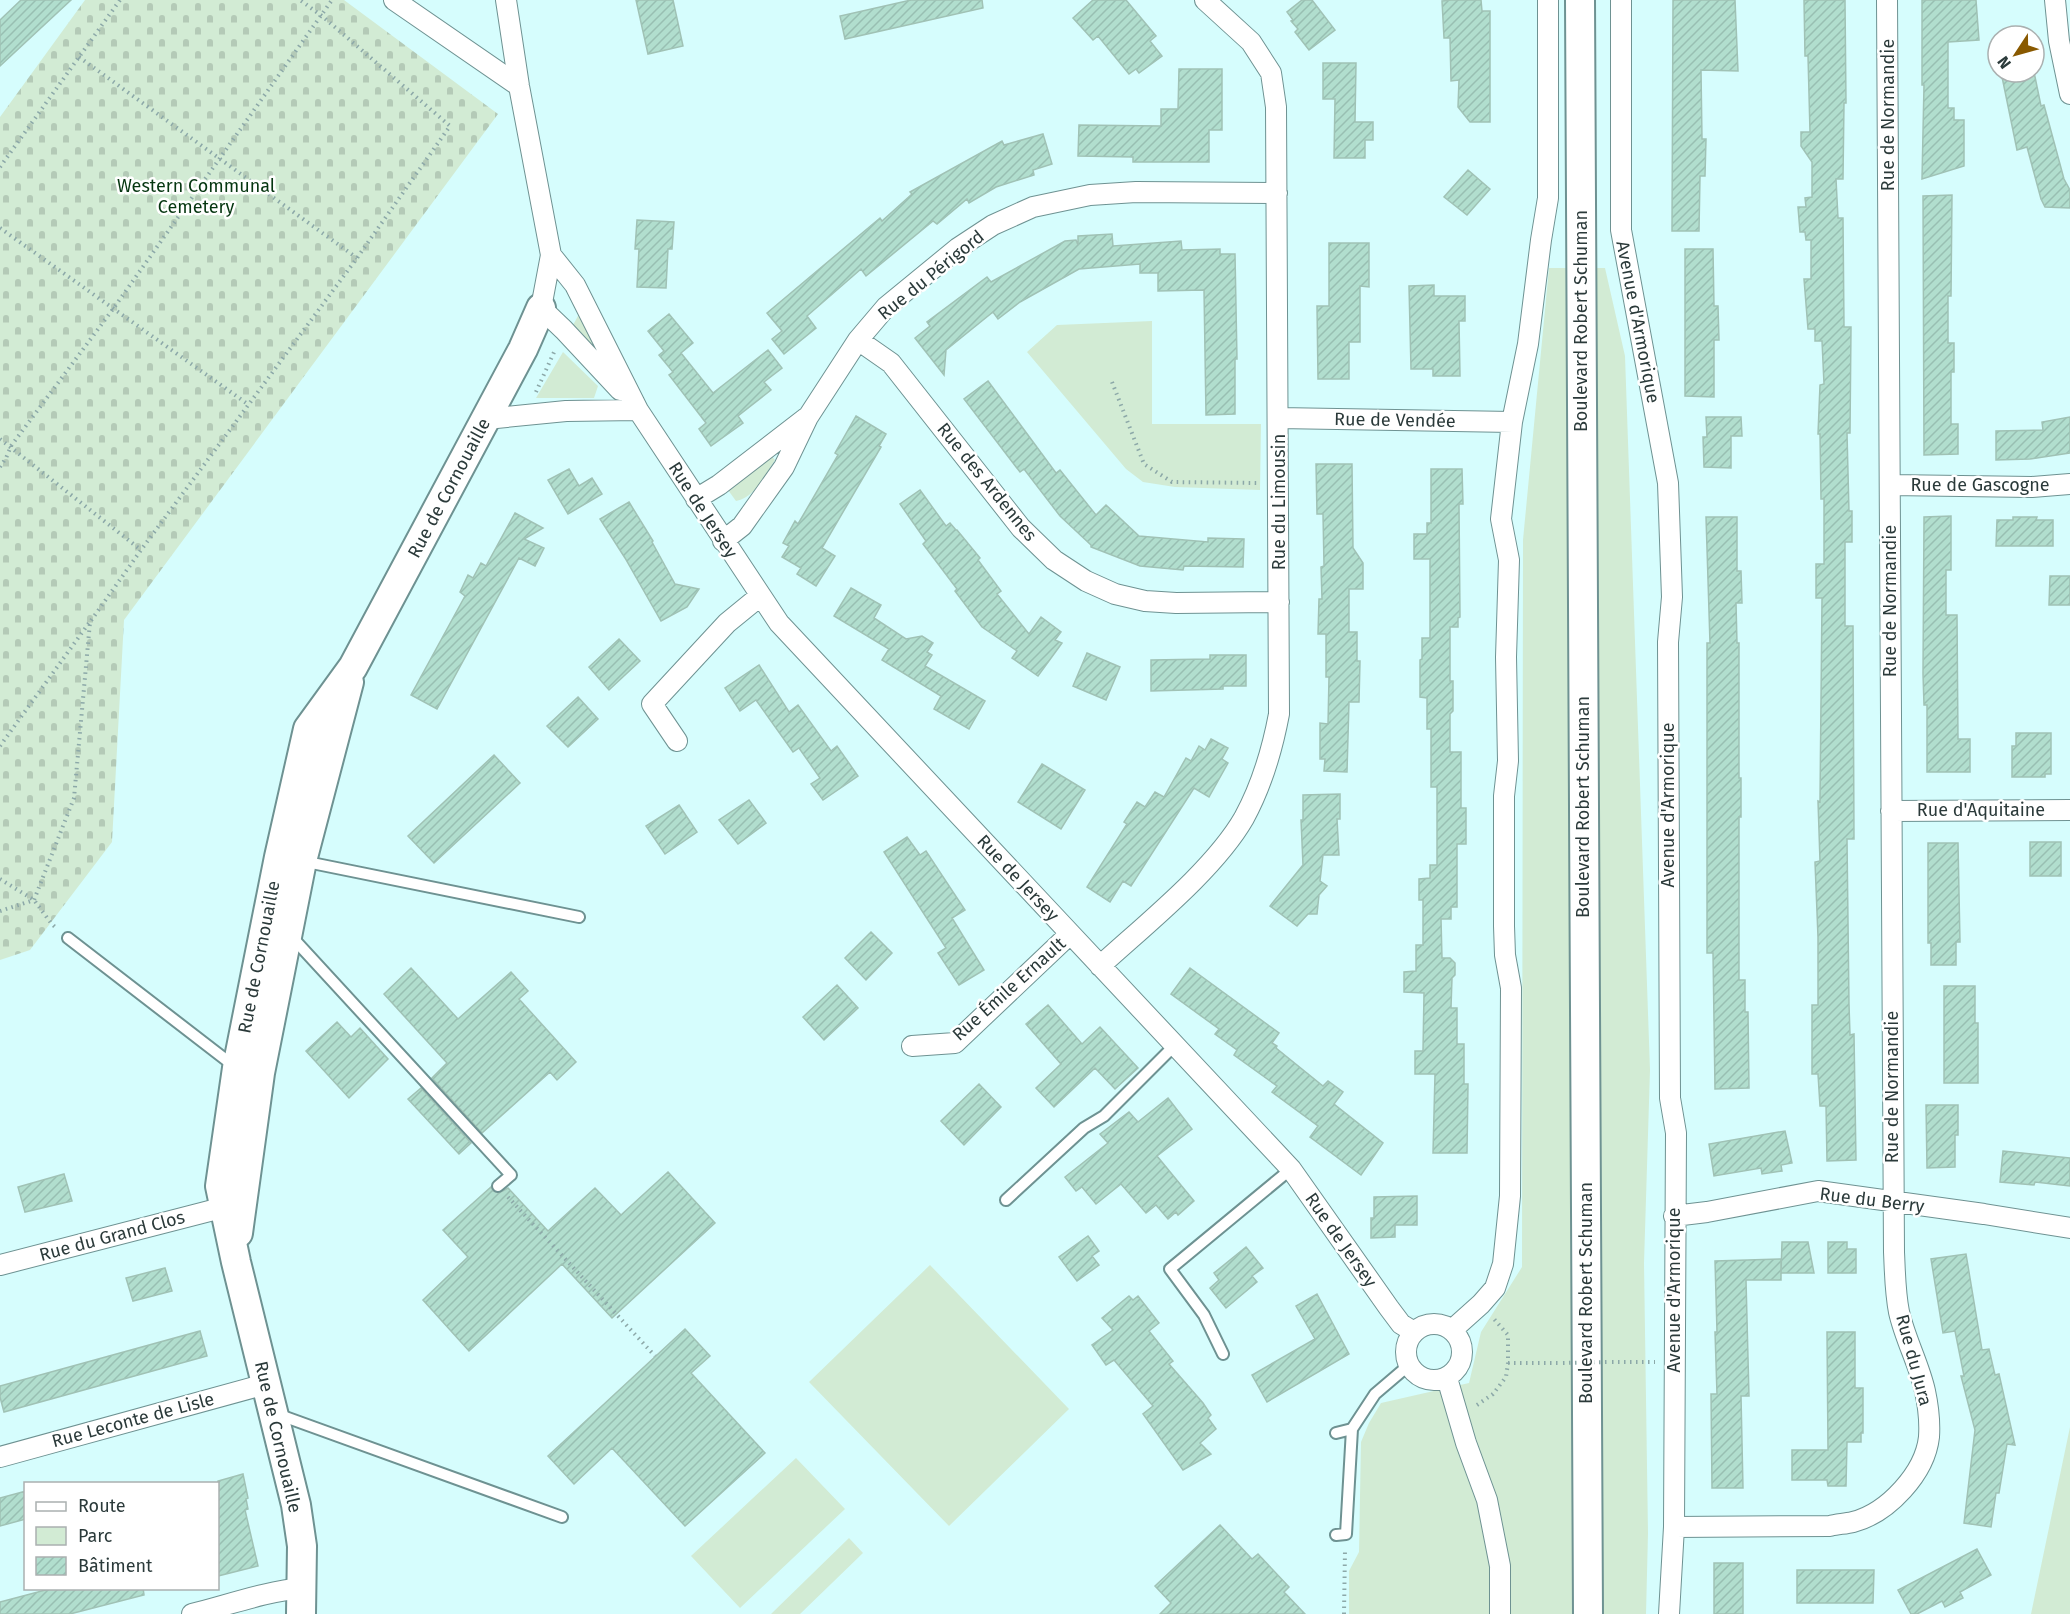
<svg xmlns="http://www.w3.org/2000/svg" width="2070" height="1614" viewBox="0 0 2070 1614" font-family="'Fira Sans',sans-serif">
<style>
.green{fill:#d2ebd4}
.cemetery{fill:url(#cemetery-stones)}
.building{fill:url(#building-hatch);stroke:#a0c2b5;stroke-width:1.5}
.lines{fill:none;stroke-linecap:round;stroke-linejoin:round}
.lane-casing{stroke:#6e9292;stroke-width:14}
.street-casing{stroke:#6e9292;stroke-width:22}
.secondary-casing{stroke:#6e9292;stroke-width:32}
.path{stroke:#8ca8a8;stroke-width:4;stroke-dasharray:1.5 4.5;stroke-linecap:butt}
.lane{stroke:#fff;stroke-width:10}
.street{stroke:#fff;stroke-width:20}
.secondary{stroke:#fff;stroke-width:28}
.path-bridge{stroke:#8ca8a8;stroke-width:4;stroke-dasharray:1.5 4.5;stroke-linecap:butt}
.labels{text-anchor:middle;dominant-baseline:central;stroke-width:5;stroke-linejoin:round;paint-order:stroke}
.street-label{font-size:18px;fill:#2b3a3a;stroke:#fff}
.park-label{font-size:18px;fill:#053610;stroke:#fff}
</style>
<defs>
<pattern id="cemetery-stones" width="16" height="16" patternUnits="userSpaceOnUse" patternTransform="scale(1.5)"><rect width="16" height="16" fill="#d2ebd4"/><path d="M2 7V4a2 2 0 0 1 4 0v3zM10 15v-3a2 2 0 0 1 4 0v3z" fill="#b4cab7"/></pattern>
<pattern id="building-hatch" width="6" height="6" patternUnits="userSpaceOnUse" patternTransform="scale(1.5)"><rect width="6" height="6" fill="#b1dece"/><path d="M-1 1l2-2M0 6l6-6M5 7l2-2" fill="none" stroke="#98bfb2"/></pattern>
</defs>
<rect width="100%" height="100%" fill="#d6fdfd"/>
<path class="green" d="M1549,268H1605L1625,356L1650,1070L1644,1263L1648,1533L1646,1614H1349V1571L1359,1552L1361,1442L1369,1423L1381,1403L1469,1383L1481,1332L1522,1267L1523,540Z
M579,314L604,362L572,327Z
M1152,321V424H1261L1260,490L1175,487L1143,482L1126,469L1027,352L1057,325Z
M563,352L598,386L594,398H536Z
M772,456L775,460C764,476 756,497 736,501L728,490Z
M930,1265L1069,1409L949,1526L809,1382Z
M2070,1427V1614H2031Z
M796,1458L845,1509L740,1608L691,1556Z
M849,1538L863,1553L800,1614H771Z"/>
<path class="cemetery" d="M85,0H344L498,114L124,620L112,842L30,950L0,960V117Z"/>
<path class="building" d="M21,0H71L0,66V20Z
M636,0H673L683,46L648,54Z
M911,0H982L983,8L845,39L840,16Z
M1093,0H1126L1156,36L1150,41L1162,56L1139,73L1136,69L1129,74L1098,36L1093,40L1073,18Z
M1302,0H1312L1335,30L1309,50L1295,32L1298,29L1291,21L1293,20L1287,12Z
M1451,0H1481L1482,11H1490V122H1470L1458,107L1459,80L1451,81L1450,38H1444L1442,1Z
M1673,0H1735L1738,71L1701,70L1702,139H1706L1705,176H1700L1699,231H1672Z
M1804,0H1845L1846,103H1844L1843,179H1836L1838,218H1843L1844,327H1851L1850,433H1847L1849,511H1852V542H1845V626H1853L1854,839H1847L1849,1004L1850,1035L1854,1034L1856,1160L1827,1161L1826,1106H1820L1818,1074H1812V1005H1818V937L1815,862L1820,861L1818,801L1820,802L1822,598H1816V564H1824V499H1821L1820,434H1818L1820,385L1824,384L1822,341H1815V329H1808L1804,279H1811V240H1806L1805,232H1800L1798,207H1806L1805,198L1812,197V162L1801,146V132H1810L1808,56H1805Z
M1922,0H1976L1979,40L1948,42V108H1954V120H1964V166L1922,179L1924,85H1922Z
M1323,63H1356L1355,122H1373V140H1365V158H1334L1335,99H1323Z
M1179,69H1222V130H1209V162H1133V157L1078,156L1079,125L1161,126V109H1178Z
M2001,72H2034L2041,106L2044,105L2064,179L2070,190V208L2045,207L2041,199L2027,147L2017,150Z
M1043,134L1052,164L1033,170L1034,175L996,187L969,203L967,199L937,224L933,221L866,276L861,269L807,316L816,328L784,354L772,339L782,331L767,313L880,218L882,221L912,194L910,192L1002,141L1004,145Z
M1468,170L1490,189L1467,215L1444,197Z
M1952,195L1951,296H1948V343H1954V372H1951V424H1958V454L1924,455L1923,196Z
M637,220L674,222L672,249H668L666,288L637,287L639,249H635Z
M1112,234L1113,246L1181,241L1182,250L1220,249V254H1235L1237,359H1235V414L1206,415L1204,290L1158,291V273H1140V264L1079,269L1020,302L998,319L993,312L946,350L944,375L915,338L930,326L927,322L987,277L991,282L1065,241L1076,240L1078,245V236Z
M1329,243H1369V287L1360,286V342H1349V379H1318L1317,306H1329Z
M1685,249H1713L1714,306H1718L1719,340H1714V397L1685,396Z
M1434,285V296H1465V321H1459L1460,376H1433V369H1411L1409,286Z
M669,314L693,343L681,353L713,393L768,350L782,368L764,382L771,390L738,416L743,423L711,446L699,429L706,423L669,375L673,372L659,355L664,351L648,331Z
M988,381L1056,473L1060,470L1096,515L1106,505L1139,536L1208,542V538L1244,539L1243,567L1184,566L1183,570L1140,566L1091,547V545L1060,516L1024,469L1020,472L964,399Z
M856,416L886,434L879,446L881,447L822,548L835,556L816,586L797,574L801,568L782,557L789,546L783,543L795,521L798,524L838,455L835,453Z
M1706,417H1741L1742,436H1731V468L1704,467L1703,437H1707Z
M2070,417V453L2030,459L1996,460V431L2043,430L2042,422Z
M1316,464H1352L1353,548L1363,563V589H1349V632H1357V661H1360L1359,702H1349L1347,772L1324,771L1325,759H1320V723L1328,724L1329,677H1326V634H1318L1319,599H1322L1321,567L1324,566L1323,514H1317Z
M569,469L579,486L592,478L602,494L568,514L548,480Z
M1431,469H1462L1463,504H1459L1460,617L1458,618V627H1450V681H1453V711L1450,714V752H1461V808H1466V844H1457V907H1451V919H1441L1442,958H1450L1455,963V975L1452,978L1451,1008H1457V1044H1464V1084H1468L1467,1153H1433L1435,1074H1415V1051H1423L1424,993L1404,992V972L1416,971V945H1423V900H1419V879L1430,878V865H1437V787H1431V729H1427V698L1420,697V660L1422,659V638H1430V559H1414V534H1427V523H1431Z
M920,490L946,526L950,523L956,530H957L980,558L978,560L1001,591L997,594L1029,634L1041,617L1061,632L1055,640L1062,643L1038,676L1012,658L1017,651L982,627L955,591L957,589L923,544L926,541L900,504Z
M629,502L653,541L652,542L675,584L699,589L687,607L661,621L625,558L600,519Z
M515,513L543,528L524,539L544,548L535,566L519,558L437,709L411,695L465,596L460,592L468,575L473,578L481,563L486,566Z
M1951,516V570H1946V615H1957L1958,739H1970V772H1927V705H1924L1923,674L1924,517Z
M1706,517H1737V571H1741L1742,603H1736L1737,643H1739V778H1741V817H1739V980H1745V1012H1748L1749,1088L1715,1089L1713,953H1707V643H1710Z
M2013,517H2037L2036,520H2053V546H1996L1997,520H2013Z
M2050,576H2070V605H2049Z
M851,588L881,605L874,618L906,639L922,636L933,643L927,652L932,655L925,666L985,701L969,729L934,709L941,696L882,660L889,649L834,616Z
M619,639L640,661L609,690L589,667Z
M1087,653L1120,667L1106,700L1073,686Z
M1210,655H1246V686H1223V689L1151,691V660L1210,659Z
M759,665L789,712L798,705L831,751L837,746L858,776L823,800L811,784L820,778L799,748L793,752L756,700L740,711L725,688Z
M578,697L598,719L568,747L547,726Z
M2016,733H2051V774H2045V777H2012V746H2016Z
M1211,739L1228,748L1222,759L1228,763L1209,797L1194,788L1131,886L1123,881L1110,902L1087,887L1127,824L1124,822L1137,802L1145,807L1155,792L1164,797L1186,758L1191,761L1199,746L1205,750Z
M494,755L520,783L434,863L408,836Z
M1042,764L1085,790L1061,829L1018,802Z
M1340,794V819H1337L1339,855H1323L1320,881L1327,886L1319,895L1317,914H1308L1297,926L1270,906L1303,865L1301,820H1303V795Z
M749,800L766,823L738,844L719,820Z
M679,805L697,832L665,854L646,826Z
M907,837L920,855L926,851L965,910L952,918L984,970L959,985L938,953L946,948L884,852Z
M2030,842H2061V876H2030Z
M1928,843H1958L1960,942H1956V965H1931V943H1928Z
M871,932L892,953L866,980L845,958Z
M411,968L458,1019L511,972L528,991L519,999L576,1062L557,1080L550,1072L482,1133L432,1078L447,1063L384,994Z
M1190,968L1279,1033L1272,1043L1277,1046L1276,1048L1323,1086L1328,1081L1343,1092L1334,1104L1383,1143L1361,1175L1310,1137L1318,1126L1272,1092L1277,1086L1234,1055L1237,1050L1215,1034L1219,1029L1171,994Z
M837,985L858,1008L824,1040L803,1017Z
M1944,986H1975V1023H1978V1083H1944Z
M1048,1005L1082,1044L1100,1027L1138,1068L1115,1089L1095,1068L1054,1107L1036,1088L1061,1064L1026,1024Z
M337,1022L351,1037L360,1028L388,1059L349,1098L306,1051Z
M979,1084L1001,1107L964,1145L941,1121Z
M421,1088L471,1143L459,1154L408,1099Z
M1168,1098L1192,1129L1157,1156L1194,1201L1178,1215L1176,1212L1168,1219L1156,1205L1146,1213L1121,1184L1096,1204L1082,1187L1076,1191L1065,1177L1108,1143L1100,1134L1129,1112L1138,1122Z
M1926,1105H1958V1135H1955V1167L1927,1168Z
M1785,1131L1792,1163L1781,1165L1782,1171L1762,1174L1761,1168L1714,1176L1709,1144Z
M2003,1151L2070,1158V1186L2035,1182L2034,1185L2000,1182Z
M668,1172L715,1223L612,1318L562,1264L469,1351L423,1300L468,1257L443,1230L491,1187L493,1191L499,1193L508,1188L548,1231L595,1188L621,1215Z
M64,1174L72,1201L25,1212L18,1187Z
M1417,1196V1225H1395V1237L1371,1238V1218H1374V1197Z
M1088,1236L1099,1251L1092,1256L1099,1265L1077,1281L1059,1257Z
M1782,1242H1808L1814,1273H1781Z
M1828,1242H1847V1249H1856V1273H1828Z
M1246,1247L1263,1268L1252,1276L1257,1282L1226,1308L1210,1288L1219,1280L1214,1273Z
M1966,1254L1982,1350L1989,1349L1995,1375L1999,1374L2015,1445L2007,1444L1999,1493H1996L1991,1527L1964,1523L1975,1430L1961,1376H1964L1955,1331L1943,1333L1931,1259Z
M1781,1259V1280H1746L1749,1396H1741L1743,1488H1712L1711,1394H1717L1715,1332H1717L1715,1261Z
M165,1268L172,1291L133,1301L126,1278Z
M1317,1294L1349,1354L1267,1402L1252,1375L1315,1339L1296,1306Z
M1129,1296L1133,1300L1138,1296L1159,1323L1149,1331L1173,1361L1169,1364L1203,1403L1211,1415L1208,1418L1216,1429L1200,1443L1211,1454L1183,1470L1143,1414L1153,1406L1114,1360L1106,1365L1092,1345L1113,1330L1102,1318Z
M685,1329L710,1356L691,1373L765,1453L685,1526L612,1448L574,1484L548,1456Z
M200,1331L207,1356L4,1412L0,1397V1386Z
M1827,1332H1855V1388H1863V1433H1861V1442H1847L1846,1486H1828L1827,1480H1792V1450H1828Z
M243,1474L248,1498L246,1499L248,1509L245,1510L258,1566L218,1576V1481Z
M26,1491V1519L0,1526V1498Z
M1220,1525L1252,1559L1258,1554L1289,1587L1284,1592L1305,1614H1160L1171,1603L1155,1586Z
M1977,1549L1991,1575L1960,1592L1963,1598L1945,1607L1942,1601L1917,1614H1911L1898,1590Z
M1714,1563H1743V1614H1714Z
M1797,1570H1874L1873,1603H1797Z
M53,1588H143L144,1595L70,1614H0V1602Z"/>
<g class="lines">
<g class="lane-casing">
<path id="lane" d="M302,861L579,917
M291,936L511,1175L498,1186
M68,938L234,1066
M1006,1200L1084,1128L1104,1116L1174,1046
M1223,1354L1204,1315L1170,1269L1291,1169
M277,1414L562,1517
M1336,1433L1352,1429
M1336,1535L1346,1534L1352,1429L1375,1394L1409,1365"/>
</g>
<g class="street-casing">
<path id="street" d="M394,0L519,86
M506,0L519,86L551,255L541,308L564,330L620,390
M1621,0V230L1668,483L1672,597L1668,642L1670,1098L1676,1133L1674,1527L1669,1614
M2055,0L2059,41L2070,94
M551,255L575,285L638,410L779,623L1291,1169L1389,1308L1401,1324L1414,1332
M858,340L891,363L1021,528L1054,560L1086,581L1115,594L1145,601L1176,603L1279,602
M1279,418L1512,422
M486,419L566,411L638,410
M1890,485L2032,487L2070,484
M696,499L719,485L806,418
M723,541L742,526L784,467L808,417L858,340L886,307L958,248L993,225L1033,207L1090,195L1136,192L1277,193
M677,741L652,704L727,623L760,596
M1891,811L2070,810
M1100,966C1146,924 1214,870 1244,818C1262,785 1272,751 1279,714L1276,107L1271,73L1251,42L1205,0
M912,1046L955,1043L1070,934
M1674,1216L1707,1212L1818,1191L1984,1214L2070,1228
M0,1265L225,1207
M1406 1352a28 28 0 1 1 56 0a28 28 0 1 1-56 0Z
M1452,1330L1481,1304L1495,1288L1503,1264L1510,1196L1511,988L1505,955L1504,926V796L1508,761L1506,657L1509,560L1501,519L1512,422L1528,344L1541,240L1548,198V0
M1447,1378L1466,1443L1487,1500L1500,1566V1614
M0,1457L266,1384
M1674,1527L1830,1526C1837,1524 1845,1524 1853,1522C1888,1513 1925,1473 1929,1437C1930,1422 1928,1405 1925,1391C1919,1364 1905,1339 1899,1312C1895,1292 1895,1272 1894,1252L1887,0
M192,1614C228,1605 267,1591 303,1588"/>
</g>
<g class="secondary-casing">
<path id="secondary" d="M1580,0L1588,1614
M238,1233L260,1073L302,861L349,682
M301,1614L302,1546L296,1505L236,1262L220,1186L237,1068L279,857L308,729L353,667L523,349L541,308"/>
</g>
<path class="path" d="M79,57L357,258
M0,167L120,0
M0,228L249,405
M1112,382L1144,464L1172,482L1257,483
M536,392L555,350
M0,439L141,550
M0,467L6,458L11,446L113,309L332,0
M0,746L89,623
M0,879L34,900L51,923L57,929
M0,911L34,900L74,798L90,622L141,550L357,258L450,126L322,16L300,0
M508,1197L655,1356
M1612,1362H1655
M1508,1363H1562
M1477,1405L1493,1394L1506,1377L1508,1363V1335L1494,1319
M1344,1614L1345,1550"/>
<use href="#lane" class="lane"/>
<use href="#street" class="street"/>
<use href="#secondary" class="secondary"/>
<path class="path-bridge" d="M1563,1363L1607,1362"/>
</g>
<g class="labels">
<g class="street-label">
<text transform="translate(1888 115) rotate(-90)">Rue de Normandie</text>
<text transform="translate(931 275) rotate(-39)">Rue du Périgord</text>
<text transform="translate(1581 321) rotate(-90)">Boulevard Robert Schuman</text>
<text transform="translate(1638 322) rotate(79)">Avenue d'Armorique</text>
<text transform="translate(1395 420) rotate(1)">Rue de Vendée</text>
<text transform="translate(987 482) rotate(51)">Rue des Ardennes</text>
<text x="1980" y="485">Rue de Gascogne</text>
<text transform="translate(449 488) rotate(-62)">Rue de Cornouaille</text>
<text transform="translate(1279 502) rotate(-90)">Rue du Limousin</text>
<text transform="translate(703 510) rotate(57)">Rue de Jersey</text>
<text transform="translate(1890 601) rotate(-90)">Rue de Normandie</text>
<text transform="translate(1668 805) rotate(-90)">Avenue d'Armorique</text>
<text transform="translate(1583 807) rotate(-90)">Boulevard Robert Schuman</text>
<text x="1981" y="810">Rue d'Aquitaine</text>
<text transform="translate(1018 878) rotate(47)">Rue de Jersey</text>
<text transform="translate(259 957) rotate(-79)">Rue de Cornouaille</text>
<text transform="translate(1009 989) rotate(-42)">Rue Émile Ernault</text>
<text transform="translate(1892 1087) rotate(-90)">Rue de Normandie</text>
<text transform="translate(1872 1200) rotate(7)">Rue du Berry</text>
<text transform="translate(112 1236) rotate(-15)">Rue du Grand Clos</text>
<text transform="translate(1341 1240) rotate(55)">Rue de Jersey</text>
<text transform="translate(1674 1290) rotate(-90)">Avenue d'Armorique</text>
<text transform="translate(1586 1293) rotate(-90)">Boulevard Robert Schuman</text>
<text transform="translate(1914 1360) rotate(75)">Rue du Jura</text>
<text transform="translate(133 1420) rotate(-15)">Rue Leconte de Lisle</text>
<text transform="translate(278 1437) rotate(77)">Rue de Cornouaille</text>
</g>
<g class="park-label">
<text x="196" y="186">Western Communal<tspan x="196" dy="21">Cemetery</tspan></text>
</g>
</g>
<rect x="24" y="1482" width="195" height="108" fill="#ffffff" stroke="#aab0b0" stroke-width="1.5"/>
<rect x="36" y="1502" width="30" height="9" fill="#ffffff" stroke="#aab0b0" stroke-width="1.5"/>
<text x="78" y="1512" font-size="18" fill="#2b3a3a">Route</text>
<rect x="36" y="1527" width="30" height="18" fill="#d2ebd4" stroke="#aab0b0" stroke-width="1.5"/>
<text x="78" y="1542" font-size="18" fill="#2b3a3a">Parc</text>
<rect x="36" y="1557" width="30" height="18" fill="url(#building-hatch)" stroke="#aab0b0" stroke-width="1.5"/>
<text x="78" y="1572" font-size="18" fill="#2b3a3a">Bâtiment</text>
<g transform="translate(2016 54) rotate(234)"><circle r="28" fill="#ffffff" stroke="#aab0b0" stroke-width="1.5"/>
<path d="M0-4.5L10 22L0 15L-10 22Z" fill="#895900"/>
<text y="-9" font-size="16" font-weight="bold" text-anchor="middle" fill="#2b3a3a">N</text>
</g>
</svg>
